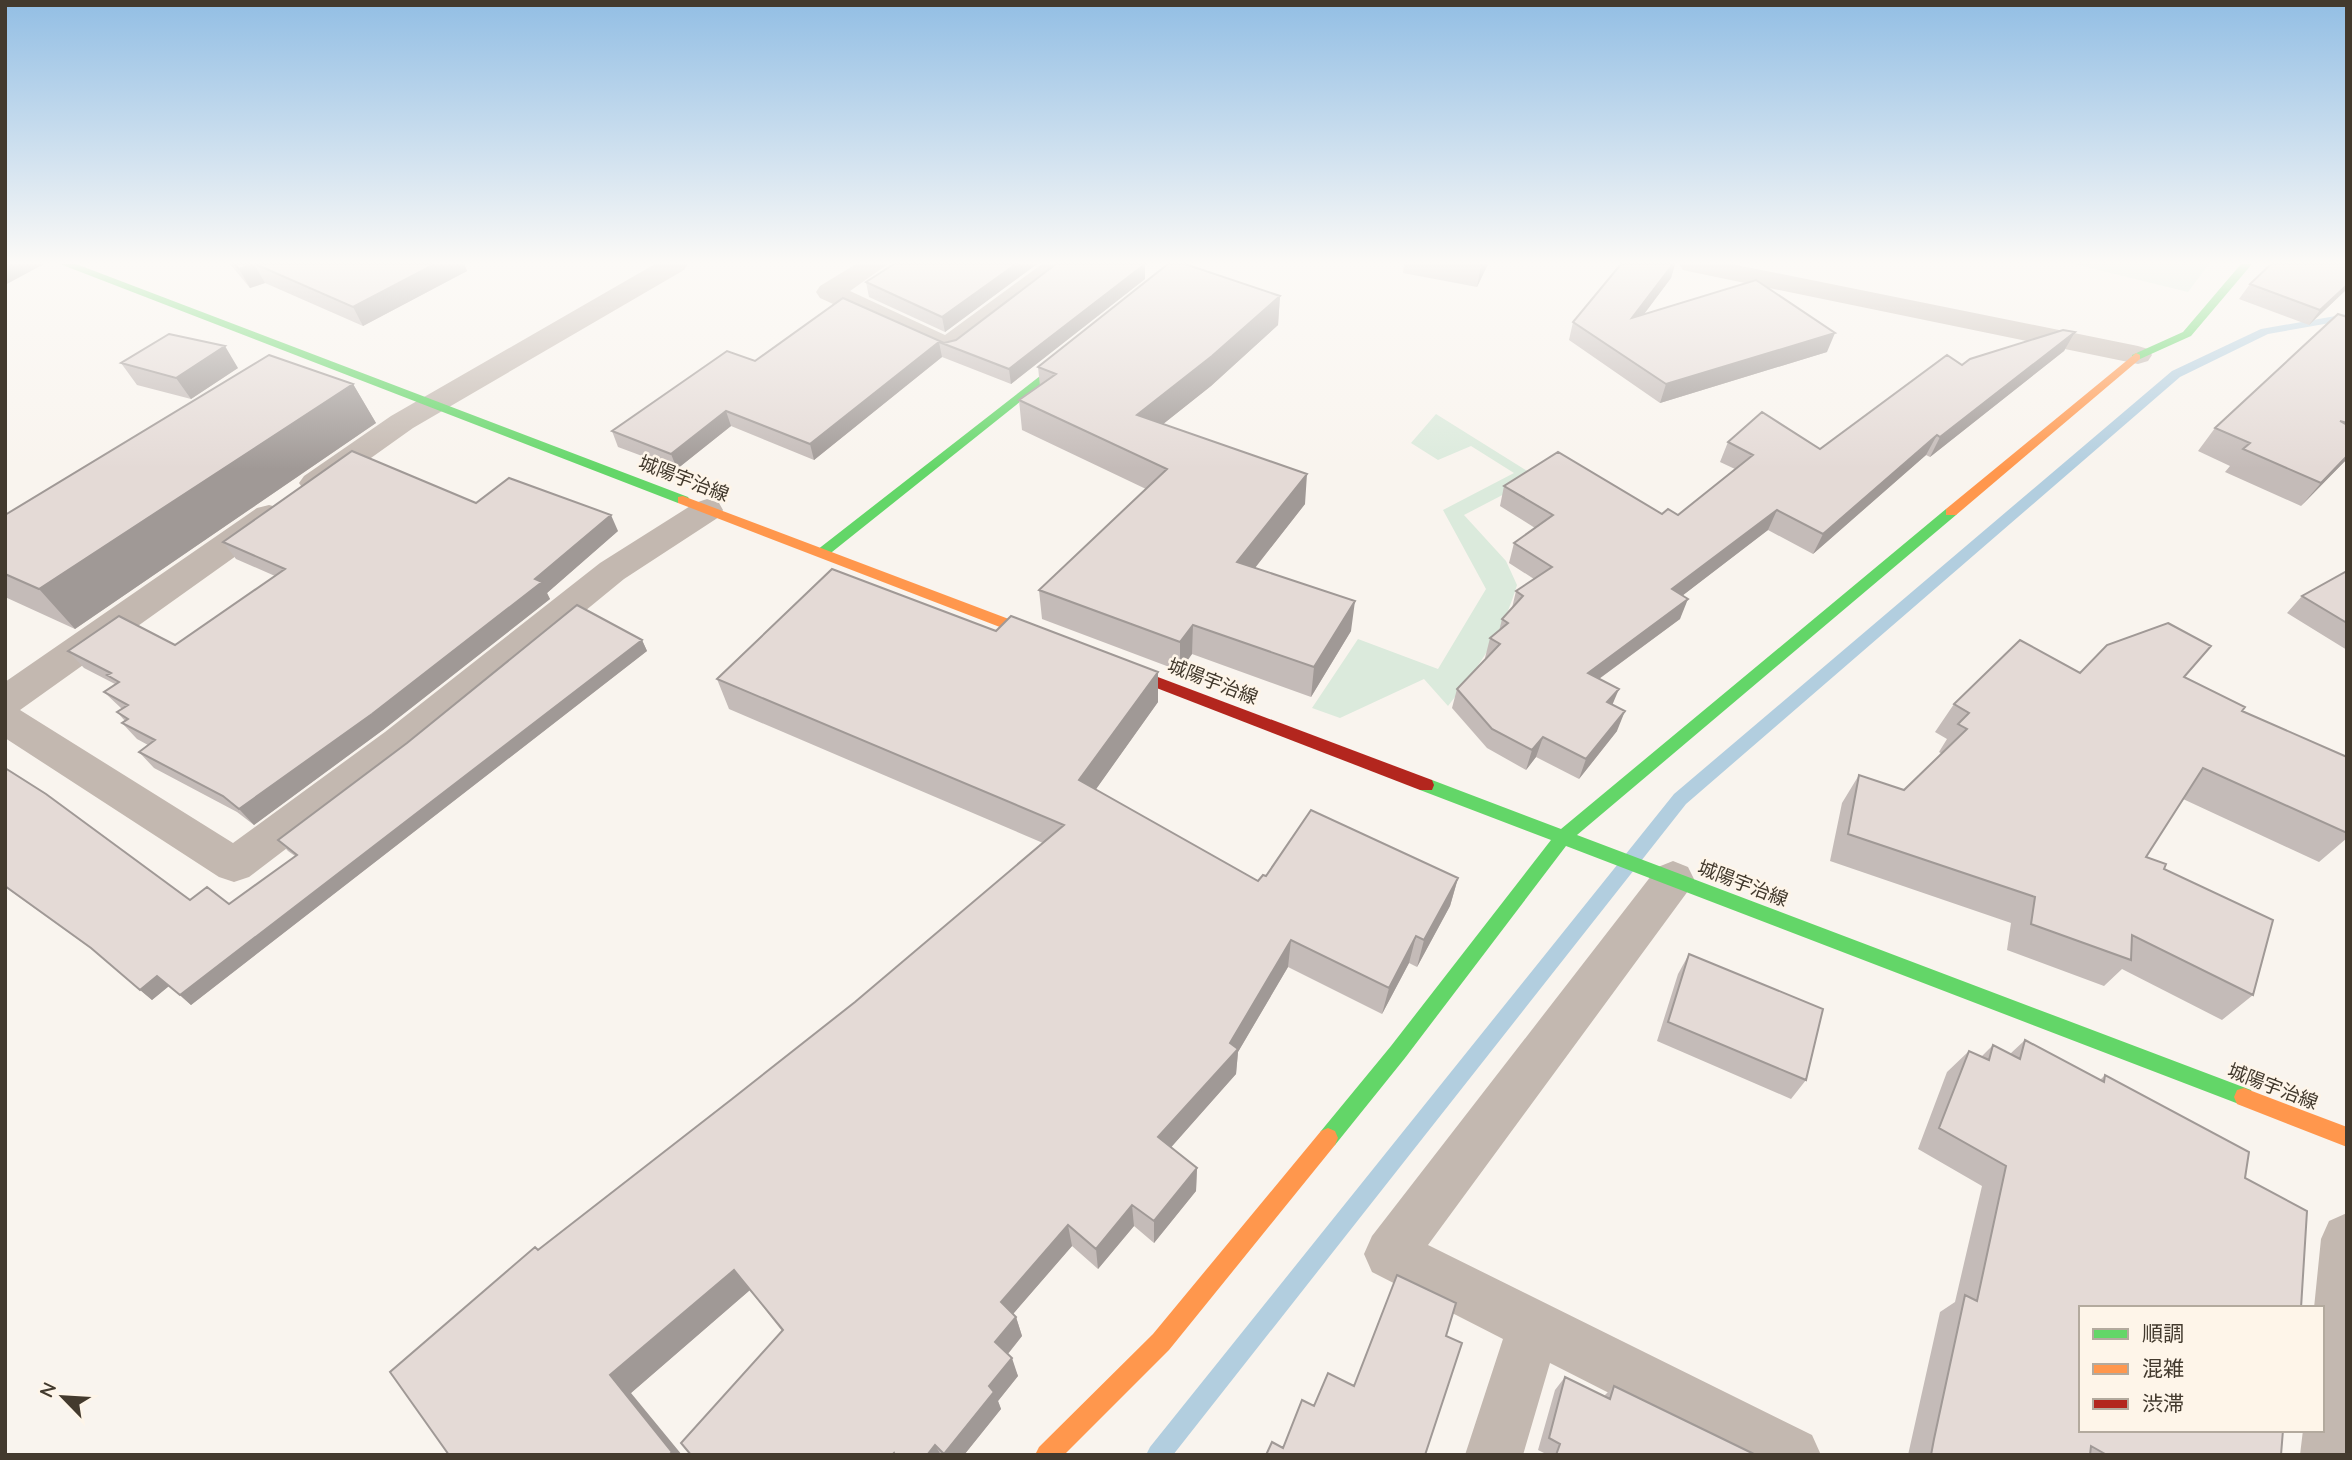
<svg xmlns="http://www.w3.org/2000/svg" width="2352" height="1460" viewBox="0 0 2352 1460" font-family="Quicksand,'Noto Sans JP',sans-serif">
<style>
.green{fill:#dbeadc}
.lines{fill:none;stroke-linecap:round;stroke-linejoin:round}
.stream{fill:#b2cedf;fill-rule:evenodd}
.street{fill:#c3b8b0;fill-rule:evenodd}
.fast{fill:#63d668;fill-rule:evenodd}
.slow{fill:#ff974d;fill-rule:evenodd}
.jam{fill:#b3261e;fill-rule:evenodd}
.wall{fill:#c4bbb8}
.shaded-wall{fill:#a09996}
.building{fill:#e4dad6;stroke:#a09996;stroke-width:2}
.labels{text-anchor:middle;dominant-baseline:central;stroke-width:5;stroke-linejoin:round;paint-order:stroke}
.street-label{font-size:19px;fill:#433a2e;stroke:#fef5e9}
</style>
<rect width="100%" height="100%" fill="#f9f4ee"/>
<path class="green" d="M2074,264H2209L2188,292Z
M1436,414L1537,477L1464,515L1506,561L1517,585C1504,630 1478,669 1448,706L1424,679L1340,718L1312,708L1358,639L1438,669L1486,589L1443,510L1514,473L1471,446L1438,460L1411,443Z"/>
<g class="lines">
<path class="stream" d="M2347,314V320L2268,334L2180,377L1686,804L1173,1455H1146L1150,1447L1674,794L2172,371L2261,329Z"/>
<path class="street" d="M655,264H688L684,270L413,428L326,490L315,493L304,490L299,483L304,476L391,416Z
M856,264H888L850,291L945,335L1042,264H1072L957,353L947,356L820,298L816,292L820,286Z
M1679,264H1732L2138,346L2148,349L2152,355L2148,361L2138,364L1692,272L1683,270Z
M707,499L719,503L723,510L719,517L624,579L413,752L249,877L234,882L219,877L5,738V682L257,508L269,505L281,508L285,516L281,524L20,710L233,843L385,732L600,563L695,503Z
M1673,861L1688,867L1694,879L1688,891L1428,1245L1812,1435L1821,1455H1731L1550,1363L1523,1455H1465L1503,1339L1372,1272L1364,1254L1372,1236L1658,867Z
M2347,1213V1455H2300L2303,1430H2322V1308H2314L2321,1239L2329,1221Z"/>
<path class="fast" d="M60,264H76L688,497L690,500L688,503H678Z
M2241,264H2252L2191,336L2140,359H2132V355L2183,332Z
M1081,344L1087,348L1085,350L827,556H817L815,553L817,550Z
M1951,508L1958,512L1956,515L1577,835L2251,1090L2254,1097L2251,1104L2244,1106L1566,846L1405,1058L1335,1145L1328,1148L1321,1145L1318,1138L1321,1131L1391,1046L1551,840L1420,790L1418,785L1420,780H1432L1561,829L1946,509Z"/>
<path class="slow" d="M2136,353L2140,355V359L1956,515H1946V509Z
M683,496L1059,638L1061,642L1054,647L1049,646L678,503V497Z
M2244,1088L2347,1127V1147L2237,1104L2234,1097L2237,1090Z
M1328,1128L1335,1131L1338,1138L1335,1145L1169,1350L1064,1455H1035L1039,1447L1153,1334L1321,1131Z"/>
<path class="jam" d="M1110,659L1432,780L1434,785L1432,790H1420L1105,668L1102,664Z"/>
</g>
<path class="wall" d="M230,264H464L467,271L363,326L265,283L250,288Z
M894,264H1037L945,332L869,297L866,282Z
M1145,264V279L1011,384L942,357L814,460L731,426L677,469L618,447L612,431L755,361L843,298L944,343L956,340Z
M1404,264H1488L1477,287L1403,273Z
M1621,264H1675L1671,278L1643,315L1827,352L1660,403L1569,340L1573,322Z
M2347,264V289L2309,325L2239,299L2250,284Z
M1280,296L1278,325L1211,386L1163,424L1305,504L1255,568L1351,631L1311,697L1192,654L1180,671L1042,619L1039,590L1146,489L1022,430L1019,400L1040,386L1038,367Z
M2347,317V459L2301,506L2225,472L2230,466L2198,451L2215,428Z
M2075,332L2064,351L1930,457L1926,455L1813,554L1768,530L1683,595L1680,619L1599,679L1612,705L1617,731L1579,779L1536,757L1526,770L1487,748L1452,708L1457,689L1486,658H1485L1490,638L1499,631L1502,619L1512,608L1516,591L1534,579L1509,563L1514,543L1535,528L1500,506L1504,486L1662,514L1678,515L1735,469L1720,462L1728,442L1820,449L1962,365Z
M121,363L238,368L191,399L137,385Z
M353,384L376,423L75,629L5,597V515Z
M476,503L618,531L547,593L550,599L383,730L254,825L237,812L154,768L139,752L148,745L137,739L122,723L125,721L117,712L122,709L104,692L115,684L84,668L68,651L175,645L275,576L236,559L223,542Z
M2347,571V650L2287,613L2302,596Z
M996,631L1158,672V702L1095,790L1258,881L1266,876L1458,878L1450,906L1417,967L1409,963L1382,1014L1288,967L1238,1052L1236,1074L1171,1147L1197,1168L1196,1191L1154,1243L1134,1226L1098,1269L1072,1246L1013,1314L1016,1317L1022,1336L1008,1354L1018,1376L998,1401L1001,1409L964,1455H691L782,1331L750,1290L631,1393L538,1250L732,1099L855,1002L1043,843L729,709L717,679Z
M642,640L647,651L191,1005L169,986L152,1000L100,955L5,887V768L190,900L229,904L295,856L288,851L278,840L407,743Z
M2080,673L2184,677L2242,711L2347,757V838L2319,862L2183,799L2146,857L2164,869L2253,995L2222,1020L2122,969L2104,986L2007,950L2011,923L1830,861L1842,803L1859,775L1904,790L1942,754L1939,752L1947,739L1935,732L1954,704Z
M1689,954L1806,1080L1791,1099L1657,1041L1678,974Z
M2025,1040L2100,1080L2105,1075L2081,1308L2281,1455H1908L1940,1312L1955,1302L1982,1186L1918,1149L1947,1072L1969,1051L1981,1057L1993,1045L2010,1054Z
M1565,1377L1604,1396L1614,1386L1756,1455H1548L1538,1450L1555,1390Z"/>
<path class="shaded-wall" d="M5,264H44L5,285Z
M252,264H254L265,283L250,288L239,269Z
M435,264H464L467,271L363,326L353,307Z
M1016,264H1037L945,332L942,317Z
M1145,264V279L1011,384L1009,369Z
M1481,264H1488L1477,287L1481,266Z
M1673,264H1675L1671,278L1627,337L1632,318Z
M2347,285V289L2309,325L2320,310Z
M1280,296L1278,325L1211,386L1138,444L1137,415Z
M2075,332L2064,351L1930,457L1940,437Z
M1835,333L1827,352L1660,403L1666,384Z
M939,342L942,357L814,460L810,444Z
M225,346L238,368L191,399L176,378Z
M353,384L376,423L75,629L39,589Z
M726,411L731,426L677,469L671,454Z
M1937,435L1926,455L1813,554L1823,534Z
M2347,456V459L2301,506L2321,483Z
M1307,474L1305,504L1236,592L1237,562Z
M1777,510L1768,530L1665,609L1672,589Z
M611,515L618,531L547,593L550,599L383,730L254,825L239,809L535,579Z
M1688,599L1680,619L1581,692L1588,673Z
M1355,601L1351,631L1311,697L1314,667Z
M1193,625L1192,654L1180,671V642Z
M642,640L647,651L191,1005L180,995Z
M1158,672V702L1082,809L1079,780Z
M1619,689L1611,708L1607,702Z
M1625,711L1617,731L1579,779L1586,759Z
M1543,737L1536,757L1526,770L1532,750Z
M1458,878L1450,906L1417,967L1424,940Z
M1416,936L1409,963L1382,1014L1389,988Z
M1291,940L1288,967L1238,1052L1236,1074L1159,1161L1158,1137L1230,1043Z
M157,976L169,986L152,1000L140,990Z
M1197,1168L1196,1191L1154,1243V1221Z
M1132,1205L1134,1226L1098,1269L1096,1249Z
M1068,1225L1072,1246L1007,1321L1001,1302Z
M734,1270L750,1290L631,1393L682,1455H669L610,1375Z
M1016,1317L1022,1336L1002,1361L995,1342Z
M1012,1358L1018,1376L998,1401L1001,1409L964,1455H944L989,1386Z
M935,1445L941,1455H927Z"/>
<path class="building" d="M235,264H252L239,269Z
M255,264H435L353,307Z
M894,264H1016L942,317L866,282Z
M1056,264H1145L1009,369L939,342L810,444L726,411L671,454L612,431L727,351L755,361L843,298L944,343L956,340Z
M1168,264H1185L1280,296L1212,356L1137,415L1307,474L1237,562L1355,601L1314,667L1193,625L1180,642L1039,590L1167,469L1019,400L1056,374L1038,367Z
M1621,264H1673L1632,318L1756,280L1835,333L1666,384L1573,322Z
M2271,264H2347V285L2320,310L2250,284Z
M2338,314L2347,317V423L2340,421L2347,425V456L2321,483L2243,449L2250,443L2215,428Z
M2063,330L2075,332L1940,437L1937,435L1823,534L1777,510L1672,589L1688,599L1588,673L1619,689L1607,702L1625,711L1586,759L1543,737L1532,750L1492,729L1457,689L1500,644L1490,638L1508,623L1502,619L1523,596L1516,591L1552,567L1514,543L1553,515L1504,486L1558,452L1662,514L1668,509L1678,515L1753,455L1728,442L1762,412L1820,449L1947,355L1962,365L1970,359Z
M169,334L225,346L176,378L121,363Z
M269,355L353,384L39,589L5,574V515Z
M352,451L476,503L509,478L611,515L535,579L542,582L372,714L239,809L223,796L139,752L155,740L122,723L128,719L117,712L128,705L104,692L119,682L107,675L111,673L68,651L119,616L175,645L285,569L223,542Z
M832,569L996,631L1011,616L1158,672L1079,780L1258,881L1263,875L1266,876L1311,810L1458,878L1424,940L1416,936L1389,988L1291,940L1230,1043L1238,1049L1158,1137L1197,1168L1154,1221L1132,1205L1096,1249L1068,1225L1001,1302L1016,1317L995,1342L1012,1358L989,1386L994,1392L944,1454L935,1445L927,1455H895L894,1453L892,1455H691L681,1443L783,1330L734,1270L610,1375L672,1452L669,1455H449L390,1372L535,1247L538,1250L732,1099L855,1002L1064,825L717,679Z
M2347,571V623L2302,596Z
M577,605L642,640L180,995L157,976L140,990L91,948L5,886V768L46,794L190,900L207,887L229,904L297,855L278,840L407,743Z
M2168,623L2211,646L2184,677L2245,707L2242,711L2347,757V833L2203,768L2146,857L2166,864L2164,869L2273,920L2253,995L2132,935L2131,960L2031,924L2035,897L1848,834L1859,775L1904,790L1967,729L1958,724L1969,713L1954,704L2020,640L2080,673L2107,645Z
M1689,954L1823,1009L1806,1080L1668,1022Z
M2025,1040L2104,1082L2105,1075L2249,1152L2245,1178L2307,1211L2301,1308H2081V1430H2283L2281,1455H2107L2091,1446L2090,1455H1931L1934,1439L1965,1295L1977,1301L2006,1166L1939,1128L1969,1051L1989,1060L1993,1045L2020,1059Z
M1397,1275L1456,1303L1446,1336L1462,1343L1425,1455H1266L1272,1442L1283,1448L1302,1400L1314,1406L1328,1373L1354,1386Z
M1565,1377L1610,1399L1614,1386L1756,1455H1556L1560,1444L1549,1438Z"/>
<linearGradient id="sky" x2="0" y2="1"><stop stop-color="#92bee4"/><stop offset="0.56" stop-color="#fcfaf7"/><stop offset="1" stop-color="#fcfaf7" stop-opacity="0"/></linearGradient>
<rect width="2352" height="469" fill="url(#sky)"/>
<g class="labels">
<g class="street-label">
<text transform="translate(684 478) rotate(21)">城陽宇治線</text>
<text transform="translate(1213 681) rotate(21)">城陽宇治線</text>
<text transform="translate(1743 883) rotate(21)">城陽宇治線</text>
<text transform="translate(2273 1086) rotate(21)">城陽宇治線</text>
</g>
</g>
<rect width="2352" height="1460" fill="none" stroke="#433a2e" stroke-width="14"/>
<rect x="2079" y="1306" width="245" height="126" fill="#fef5e9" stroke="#b3aa9e" stroke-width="2"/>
<rect x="2093" y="1329" width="35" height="10" fill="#63d668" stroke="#b3aa9e" stroke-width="2"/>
<text x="2142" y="1341" font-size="21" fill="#433a2e">順調</text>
<rect x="2093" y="1364" width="35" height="10" fill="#ff974d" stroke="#b3aa9e" stroke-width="2"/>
<text x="2142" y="1376" font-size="21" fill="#433a2e">混雑</text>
<rect x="2093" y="1399" width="35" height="10" fill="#b3261e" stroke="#b3aa9e" stroke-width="2"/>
<text x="2142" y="1411" font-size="21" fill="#433a2e">渋滞</text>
<g transform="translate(63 1397) rotate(295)" stroke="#fef5e9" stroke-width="5" paint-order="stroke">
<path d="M0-5L12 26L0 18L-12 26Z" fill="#433a2e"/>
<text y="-10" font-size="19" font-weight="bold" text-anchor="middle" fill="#433a2e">N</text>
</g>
</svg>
